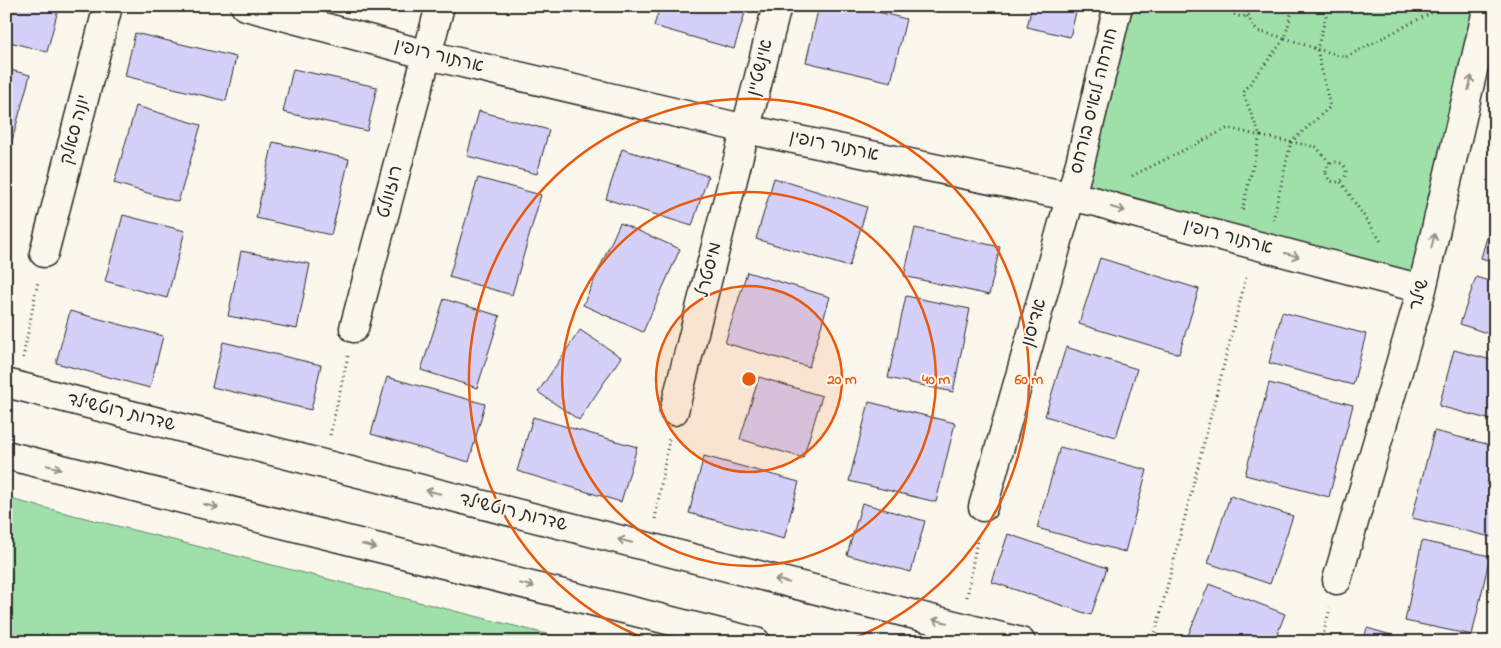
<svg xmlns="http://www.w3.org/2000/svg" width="1501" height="648" viewBox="0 0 1501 648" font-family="'Indie Flower','Playpen Sans Hebrew',sans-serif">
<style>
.green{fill:#9fe0a9;stroke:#65866a}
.building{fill:#d5d0f8;stroke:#2b2b2b}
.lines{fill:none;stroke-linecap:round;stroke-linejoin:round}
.minor-casing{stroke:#2b2b2b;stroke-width:31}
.path{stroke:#2b2b2b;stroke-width:3;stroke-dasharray:1 4;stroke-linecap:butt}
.minor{stroke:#fbf7ec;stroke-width:28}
.oneway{stroke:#93918c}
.ring{fill:none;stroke:#e8590c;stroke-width:2.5}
.labels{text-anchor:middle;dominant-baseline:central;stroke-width:4;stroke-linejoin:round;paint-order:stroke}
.street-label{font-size:18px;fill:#2b2b2b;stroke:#fbf7ec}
.centre{fill:#e8590c;stroke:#fbf7ec;stroke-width:2.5}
.ring-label{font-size:15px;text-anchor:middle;font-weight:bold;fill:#e8590c;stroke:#fbf7ec;stroke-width:4;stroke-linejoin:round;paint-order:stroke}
</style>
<rect width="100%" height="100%" fill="#fbf7ec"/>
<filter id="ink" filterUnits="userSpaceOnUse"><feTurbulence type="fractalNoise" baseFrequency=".02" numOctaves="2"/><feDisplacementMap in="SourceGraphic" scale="10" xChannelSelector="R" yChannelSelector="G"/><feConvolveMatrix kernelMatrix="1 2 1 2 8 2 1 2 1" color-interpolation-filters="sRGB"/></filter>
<g filter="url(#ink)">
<path class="green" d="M1118,6H1488L1422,289L1071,196Z
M6,498L578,642H6Z"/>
<path class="building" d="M6,6H59L47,52L6,41Z
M660,6H747L734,49L654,26Z
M819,6H854L906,19L891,82L806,62Z
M1032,6H1070L1077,8L1070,37L1027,27Z
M135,33L236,57L226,101L125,76Z
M6,69L30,75L7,159H6Z
M293,69L377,87L367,131L283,112Z
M136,106L201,125L178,202L114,183Z
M479,111L549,130L537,174L467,156Z
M273,142L349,159L331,235L256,218Z
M622,149L708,176L692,226L606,199Z
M478,178L541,195L512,295L449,277Z
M774,178L867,207L849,267L756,239Z
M1495,210V262L1481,258Z
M123,215L185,231L167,298L105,281Z
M620,223L680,249L643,332L583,305Z
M915,228L1000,247L989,295L904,276Z
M241,251L310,264L297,329L228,316Z
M1100,258L1199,289L1179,354L1079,324Z
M747,272L830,297L809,367L725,343Z
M1476,277L1495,283V336L1460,324Z
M906,296L970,309L953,392L888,378Z
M444,299L500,316L477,388L421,370Z
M70,311L163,336L150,388L56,363Z
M1282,312L1366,334L1353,385L1269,363Z
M580,330L621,357L579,420L538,392Z
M223,342L321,365L311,410L212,387Z
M1066,347L1137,369L1116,437L1045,416Z
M1454,350L1495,361V421L1439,406Z
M387,377L485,404L469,462L371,434Z
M759,377L822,396L803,458L740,439Z
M1269,383L1353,405L1329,497L1245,475Z
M869,402L955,423L936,502L849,481Z
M533,417L637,447L621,502L517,471Z
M1434,431L1495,446V538L1412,518Z
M1060,447L1147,470L1125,552L1037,528Z
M704,456L799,482L784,539L689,513Z
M1230,496L1293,516L1270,584L1208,563Z
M862,503L925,521L911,572L847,555Z
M1008,534L1107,568L1091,615L992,582Z
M1422,541L1490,556L1472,635L1405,621Z
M1209,584L1285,614L1274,642H1197L1187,638Z
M1367,628L1415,642H1363Z"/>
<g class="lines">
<g class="minor-casing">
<path id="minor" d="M245,6L428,55L746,129L1097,202L1119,209L1422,289
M44,253L108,6
M354,328L440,6
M6,383L1021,642
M674,411L777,6
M6,455L756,642
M983,507L1080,163L1118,6
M1337,580L1422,289L1488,6"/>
</g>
<path class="path" d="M1229,6L1231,12C1240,19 1250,18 1253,6
M1329,6L1317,49L1346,57L1444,6
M1247,16L1257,31L1285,38L1293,6
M1285,38L1317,49L1330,107L1291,142L1260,136L1243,93Z
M1326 172a10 10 0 1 1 20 0a10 10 0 1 1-20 0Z
M1132,176L1228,128L1260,136L1242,211
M1341,182L1382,243
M1273,220L1291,142L1316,147L1330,163
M23,358L38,281
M330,435L348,356
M655,519L669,439
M967,597L978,534
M1153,642L1247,274
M1321,642L1330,608"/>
<use href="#minor" class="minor"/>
</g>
<defs><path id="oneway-shaft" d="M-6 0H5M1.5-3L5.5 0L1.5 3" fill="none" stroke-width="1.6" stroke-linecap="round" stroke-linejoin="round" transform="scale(1.25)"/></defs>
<g class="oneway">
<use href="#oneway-shaft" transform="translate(1470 83) rotate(-77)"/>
<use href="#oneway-shaft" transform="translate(1118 209) rotate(16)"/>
<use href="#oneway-shaft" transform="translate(1433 241) rotate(-77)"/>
<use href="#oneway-shaft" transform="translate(1292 255) rotate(15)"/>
<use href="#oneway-shaft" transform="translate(54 467) rotate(14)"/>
<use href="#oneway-shaft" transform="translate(433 492) rotate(-166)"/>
<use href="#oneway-shaft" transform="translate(211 506) rotate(14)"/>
<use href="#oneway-shaft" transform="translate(625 541) rotate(-166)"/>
<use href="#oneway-shaft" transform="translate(369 546) rotate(14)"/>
<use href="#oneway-shaft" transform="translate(782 581) rotate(-166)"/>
<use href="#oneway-shaft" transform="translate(527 585) rotate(14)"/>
<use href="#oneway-shaft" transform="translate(940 621) rotate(-166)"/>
</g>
</g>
<circle cx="749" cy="379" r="93" fill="#e8590c" fill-opacity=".12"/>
<g class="ring">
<circle cx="749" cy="379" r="93"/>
<circle cx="749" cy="379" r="187"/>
<path d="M651 641A280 280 0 1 1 847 641"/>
</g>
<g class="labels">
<g class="street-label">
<text transform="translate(439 57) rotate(14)">ארתור רופין</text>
<text transform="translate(761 68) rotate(-76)">אינשטיין</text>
<text transform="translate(1095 101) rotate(-76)">חורחה לואיס בורחס</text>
<text transform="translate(76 130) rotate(-75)">יונה סאלק</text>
<text transform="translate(834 147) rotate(12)">ארתור רופין</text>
<text transform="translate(391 192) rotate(-75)">רוזוולט</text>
<text transform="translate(1228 238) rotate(15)">ארתור רופין</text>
<text transform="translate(710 270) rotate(-76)">מיסטרל</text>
<text transform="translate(1420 295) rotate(-75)">שילר</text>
<text transform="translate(1035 323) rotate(-74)">אדיסון</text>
<text transform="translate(121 413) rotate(14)">שדרות רוטשילד</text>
<text transform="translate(513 513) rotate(14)">שדרות רוטשילד</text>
</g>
</g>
<circle cx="749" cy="379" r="8" class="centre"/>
<g class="ring-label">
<text x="842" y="384">20 m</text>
<text x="936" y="384">40 m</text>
<text x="1029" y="384">60 m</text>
</g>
<rect width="1501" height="648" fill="none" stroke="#fbf7ec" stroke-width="25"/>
<rect x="12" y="12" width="1476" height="623" fill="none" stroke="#2b2b2b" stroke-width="2" filter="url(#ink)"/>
</svg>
